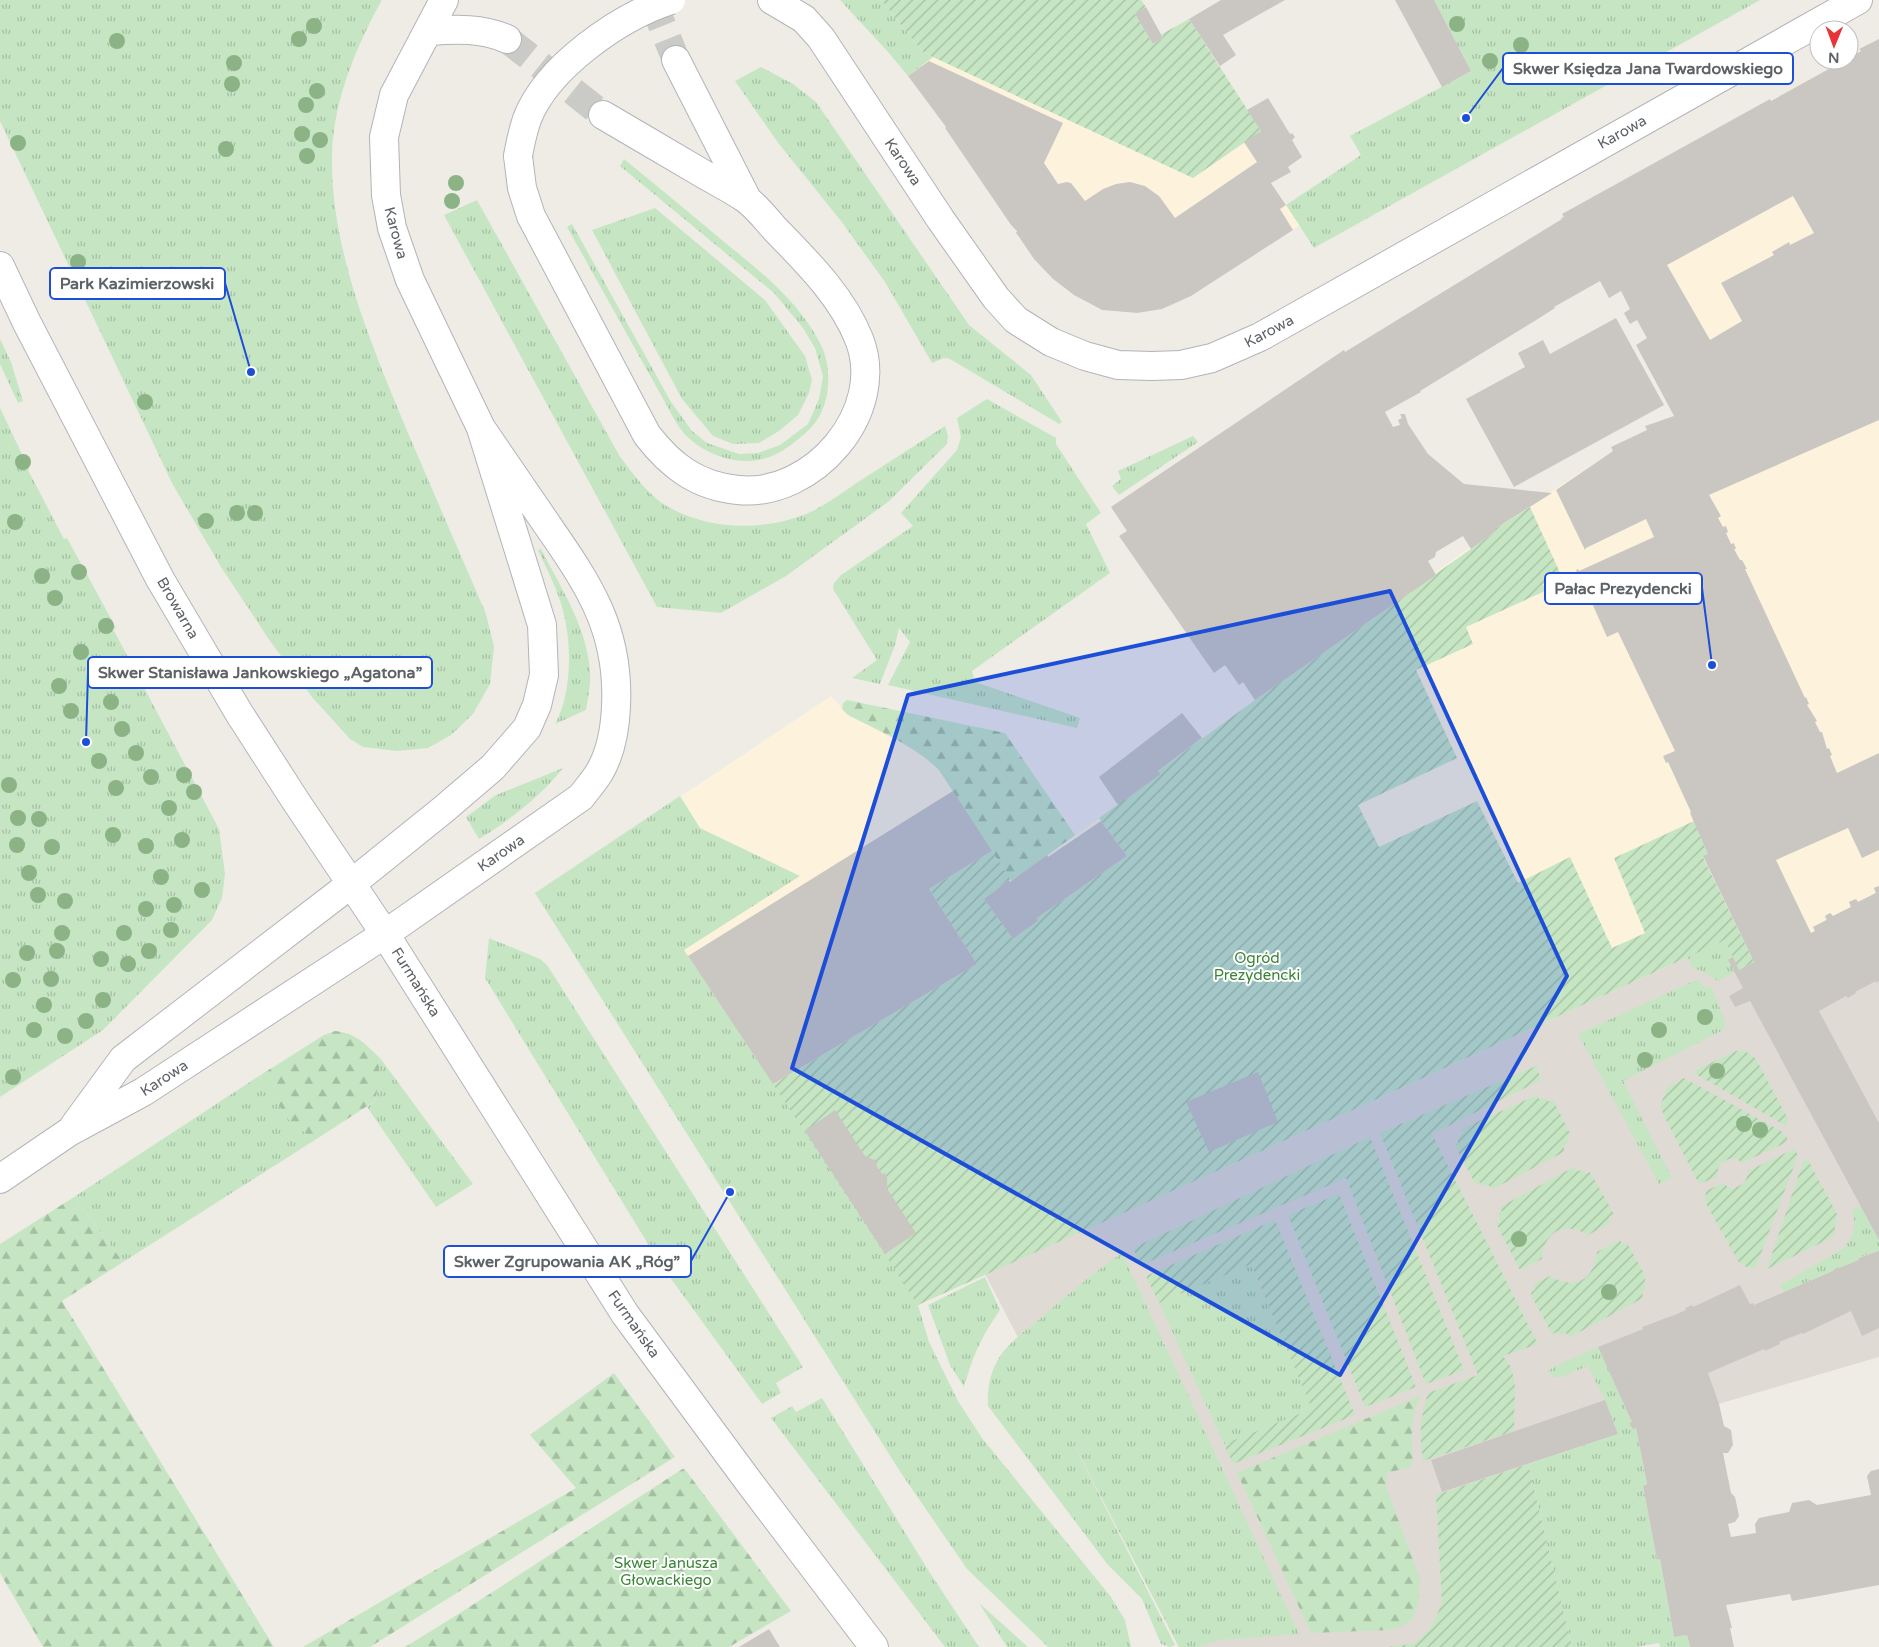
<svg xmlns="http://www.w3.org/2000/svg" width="1879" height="1647" viewBox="0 0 1879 1647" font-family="'Varela Round',sans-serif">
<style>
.commercial{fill:#fdf3dd}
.education{fill:#dfdbd4}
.grass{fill:url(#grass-tufts)}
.forest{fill:url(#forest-firs)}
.garden{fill:url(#garden-furrows)}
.building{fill:#cac7c3;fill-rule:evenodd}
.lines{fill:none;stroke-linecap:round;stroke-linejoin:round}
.street-tunnel{stroke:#cacac6;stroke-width:28;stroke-dasharray:28 14;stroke-linecap:butt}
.street-casing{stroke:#b1b4b8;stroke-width:30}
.secondary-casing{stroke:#b2b6ba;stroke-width:30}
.street{stroke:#fff;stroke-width:28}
.secondary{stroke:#fff;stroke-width:28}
.street-bridge-casing{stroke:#b1b4b8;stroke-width:30;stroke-linecap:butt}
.street-bridge{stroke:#fff;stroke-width:28}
.tree{fill:#8bb385}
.marked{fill:#1d4ed8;fill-opacity:0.2;stroke:#1d4ed8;stroke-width:4;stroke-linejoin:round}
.labels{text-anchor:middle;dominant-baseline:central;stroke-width:4;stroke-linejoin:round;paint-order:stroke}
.street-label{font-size:15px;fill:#5d6266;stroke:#fff}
.park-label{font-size:15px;fill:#3a8436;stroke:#fff}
.leader{fill:none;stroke:#1d4ed8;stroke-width:2}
.callout-dot{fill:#1d4ed8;stroke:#fff;stroke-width:2}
.callout{fill:#fff;stroke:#1d4ed8;stroke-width:2}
.callout-label{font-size:16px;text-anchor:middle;font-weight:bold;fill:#5d6266}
</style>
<defs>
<pattern id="grass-tufts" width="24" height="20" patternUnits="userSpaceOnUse" patternTransform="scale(1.25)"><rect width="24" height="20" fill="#c6e6c3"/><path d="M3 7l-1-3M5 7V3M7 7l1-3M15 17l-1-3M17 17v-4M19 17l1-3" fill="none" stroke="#a4bea2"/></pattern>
<pattern id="forest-firs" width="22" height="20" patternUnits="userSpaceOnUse" patternTransform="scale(1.25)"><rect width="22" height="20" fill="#c6e6c3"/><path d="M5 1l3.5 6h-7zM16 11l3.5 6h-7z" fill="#a4bea2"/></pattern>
<pattern id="garden-furrows" width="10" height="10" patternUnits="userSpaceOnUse" patternTransform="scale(1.25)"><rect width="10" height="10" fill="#c6e6c3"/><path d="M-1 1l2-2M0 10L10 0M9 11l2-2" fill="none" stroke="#a4bea2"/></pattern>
</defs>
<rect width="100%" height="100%" fill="#efece6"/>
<path class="commercial" d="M1879,39V886L1874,888L1876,893L1858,902H1849L1851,907L1813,927L1815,931L1739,970L1725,940L918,1305L684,950L614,841L831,696L848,715L912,749L928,760L939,770L1012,881L1161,774L1158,771L1255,700L1374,618L1496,528L1613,451L1611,447L1647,430L1645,426L1674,416L1650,372L1710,340L1667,265L1773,207L1727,123L1770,99L1772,100L1845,60H1849V58L1860,52L1859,49Z
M933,57L1193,178L1244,142L1300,225L1191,296L1137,313L1102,310L1074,295L1053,279L1034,259L1016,233L1017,231L1011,225L945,128L946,127L908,76Z"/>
<path class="education" d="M1879,886V1357L1636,1428L1528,1464L1572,1647H1179L985,1274L1355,1109L1725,940L1740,970L1815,931L1813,927L1826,920L1825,916L1830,913L1833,916L1851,907L1849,902L1856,899L1858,902L1876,893L1874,888Z"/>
<path class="grass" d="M0,0H382C356,47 334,99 332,154C330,252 374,351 411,440C436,498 461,556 486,614L494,647L490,684L473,714L451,735L428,748L397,751L363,747L350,739L312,697L270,641L221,567L173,485L0,121Z
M840,0H881L922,51L933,57L908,76L889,53Z
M1434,0H1760L1314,248L1286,205L1361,155L1350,136L1471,71Z
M761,67L793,84L816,102L969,325L1031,375L1062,422L1059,424L950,359L944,358L932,363L885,282L841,221L779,144L735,81Z
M624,159C657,186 690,213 723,241C760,271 799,301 821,345C832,368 831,402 815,423C809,431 800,438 792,444C781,453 766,460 751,461C730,462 708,454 692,441C680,432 673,417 666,404L567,227L572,224L671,402L692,431L707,443L739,454L758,453L780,445L808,424L819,399L823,376L815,348L803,328L774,293L620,166Z
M477,200L619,455C633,474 651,499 672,509C713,530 763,531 806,514C823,507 839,495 855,484C885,465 915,445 945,426L948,436L947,444L888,502L786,576L721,613L657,607L444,215Z
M655,208L765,300L805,356L812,380L809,393L798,415L779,431L759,443L733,444L713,436L682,399L592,230Z
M0,339L11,362L23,401L18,403L0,364Z
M987,399L1056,438V444L1101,513L1086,524L1110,573L972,671L975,682L1080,718L1077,728L888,685L910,642L899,628L895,645L880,684L852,678L877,660L833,589L834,583L841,575L913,526L901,513L957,450L961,437L957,418Z
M0,408L29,469L28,470L64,539L67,538L116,628L113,629L219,829L225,874L222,898L212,920L103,1030L0,1097Z
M1193,436L1198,442L1119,495L1112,486L1121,479L1118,471Z
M541,549C561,588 587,627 590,671C591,684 588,698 586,710L555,724C572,694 572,644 563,611C558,590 547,570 538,550Z
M563,768C539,798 511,819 479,839L466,817L496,795Z
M680,796L700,828L800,876L684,950L805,1131L887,1256L921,1304L918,1305L929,1342L958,1401L982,1438L1111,1597L1125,1620L1131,1647H1048L967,1569L901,1473L535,893Z
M489,938L540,959L547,965L803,1367L776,1383L781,1393L762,1404L661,1265L485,978Z
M1725,940L1733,957L1728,960L1735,972L1718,981L1700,970L1693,969L1687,957Z
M1698,979L1706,989L1711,986L1724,1019L1725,1029L1623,1081L1672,1178L1659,1184L1578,1034Z
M380,1058L473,1184L436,1207L367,1107L375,1101L377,1094V1078Z
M259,1076L290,1121L315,1140L123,1262L74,1197Z
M1861,1206L1879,1240V1251L1859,1257V1260L1839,1268L1838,1267L1833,1269V1271L1784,1292L1780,1285L1844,1248C1854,1236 1857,1224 1852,1209Z
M1122,1253L1299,1634L1219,1640L1198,1647H1179L1063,1423L1175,1645L1170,1647L1161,1644L1142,1599L1108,1565L988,1406C987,1390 990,1372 999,1358C1009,1342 1026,1330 1041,1318C1067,1295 1093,1273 1122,1253Z
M1250,1264L1313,1409L1224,1444L1159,1303Z
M985,1277L1000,1310C981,1337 973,1356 964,1387L950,1365L928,1305Z
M1598,1347L1632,1422L1629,1423L1633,1429L1636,1428L1647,1484L1643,1486L1657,1560L1660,1559L1674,1637L1687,1635L1690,1647H1660L1659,1643L1636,1647H1572L1528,1464L1618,1434L1605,1400L1588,1366L1561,1377H1553L1548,1371L1555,1366Z
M822,1398L930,1573L979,1647H945L771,1418L792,1406L796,1412Z
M979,1603L1028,1647H1007Z"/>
<path class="forest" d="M847,700L1005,733L1075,835L1011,881L939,770C914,745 879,731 848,715L842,709L843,703Z
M335,1031C356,1033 365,1044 380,1058C378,1072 379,1087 375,1101L315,1140L290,1122L259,1076L324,1035Z
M74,1197L123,1262L62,1301L274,1647H43L0,1573V1244Z
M614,1373L675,1457L370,1647H303L576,1488L530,1435Z
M1420,1396C1414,1411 1411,1424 1412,1440C1412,1450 1415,1458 1410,1467L1387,1473L1386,1486L1420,1579L1418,1605L1412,1619L1403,1626L1388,1630L1311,1633L1237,1473Z
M684,1468L791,1611L729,1647H405L460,1613Z"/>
<path class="garden" d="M881,0H1141L1146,7L1135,14L1153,44L1163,38L1162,34L1189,19L1261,131L1193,178L933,57L922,51Z
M1530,507L1562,577L1543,584L1545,591L1466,627L1473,644L1416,670L1457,758L1358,805L1379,847L1477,801L1518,883L1570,857L1612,948L1645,933L1614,858L1694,821L1708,854L1703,857L1754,962L1739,970L1725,940L1355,1109L918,1305L773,1084L977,964L929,889L992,851L1010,879L984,899L1013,939L1038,921L1037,918L1127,856L1099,818L1161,774L1158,771L1255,700L1374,618L1496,531V528Z
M1736,1051C1745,1050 1749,1053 1756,1059L1788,1119L1786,1126L1692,1072Z
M1536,1066L1541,1080L1432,1134L1538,1344L1503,1356L1511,1367L1515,1386L1514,1431L1423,1461C1419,1433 1420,1421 1428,1393L1478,1375L1380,1133Z
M1684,1078L1781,1131L1787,1137V1142L1742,1163L1736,1158C1725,1158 1716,1166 1717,1177L1702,1183L1698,1182L1663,1114L1661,1104L1667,1088Z
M1537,1095L1539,1099L1545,1098L1549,1102L1553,1100L1570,1133L1567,1137L1568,1143L1564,1146V1152L1493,1189L1488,1185L1482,1186L1480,1182L1476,1185L1455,1146L1458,1143V1137L1462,1135L1461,1129Z
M1370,1137L1464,1370L1426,1384L1346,1178L1141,1265L1133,1248Z
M1794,1149L1797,1153V1158L1755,1269L1744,1266L1738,1261L1705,1202L1706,1191L1722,1183L1732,1189C1743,1185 1747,1182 1748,1171Z
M1807,1158L1837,1214L1834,1234L1829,1239L1767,1269L1803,1162Z
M1574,1167L1577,1171L1583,1170L1586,1174L1590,1172L1614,1214L1609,1217L1610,1223L1588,1235C1565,1220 1543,1232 1542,1259L1520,1270L1496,1223L1500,1220L1499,1214L1502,1212L1500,1207Z
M1339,1194L1416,1387L1365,1407L1288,1215Z
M1275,1220L1355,1415L1233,1464L1224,1444L1312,1409L1251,1264L1159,1303L1146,1276Z
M1620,1240L1622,1244L1627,1243L1646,1277L1644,1284L1646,1289L1642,1292L1643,1298L1570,1337L1566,1333L1560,1335L1557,1332L1552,1334L1531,1295L1532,1291L1535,1290L1534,1284L1550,1276C1575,1291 1594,1280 1597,1252Z
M1528,1464L1572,1647H1386L1414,1644L1431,1628L1442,1603L1436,1495Z"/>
<path class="building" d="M1221,0H1285L1223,35L1236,55L1220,66L1189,19Z
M1395,0H1434L1471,71L1442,87Z
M1146,7L1163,38L1153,44L1135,14Z
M1879,39V420L1709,495L1721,516L1718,518L1723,527L1726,526L1728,532L1726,533L1731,544L1734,543L1736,549H1734L1740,560H1742L1747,569H1745L1805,698L1806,697L1809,704L1807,705L1817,721L1815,722L1820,732H1822L1827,749L1829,748L1832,755L1830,756L1837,773L1879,753V850L1862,858L1848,828L1776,860L1811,933L1815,931L1813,927L1827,920L1825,916L1830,913L1833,916L1851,907L1849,902L1856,899L1858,902L1876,893L1874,888L1879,886V981L1876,983V981L1855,992L1856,993L1848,998L1846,996L1819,1011L1879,1123V1240L1750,1001L1735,1007L1729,996L1743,988L1728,960L1733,957L1739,970L1754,962L1703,856L1708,854L1690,813L1691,812L1668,762L1666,763L1663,756L1675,751L1618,632L1607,637L1580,576H1579L1576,570L1578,569L1579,571L1654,537L1646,519L1586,548L1585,550L1556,490L1613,451L1611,447L1647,430L1645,426L1674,416L1636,345L1647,338L1637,320L1630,324L1624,313L1630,309L1621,291L1609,298L1600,281L1554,307L1555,308L1533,322L1420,391L1421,392L1385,412L1393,427L1400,425L1398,420L1402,418L1400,414H1405L1408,424L1428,454L1464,484L1552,493L1496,528V531L1471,549L1463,536L1436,552L1435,557L1428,561L1436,575L1255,700L1243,682L1239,685L1225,665L1214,673L1119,536L1127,531L1111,507L1344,350L1345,352L1562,219L1561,218L1564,217L1562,214L1770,99L1771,101L1845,60H1849V58L1861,51L1859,49ZM1793,196L1814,233L1790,245L1789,242L1772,252L1774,255L1721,283L1742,321L1710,340L1667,265Z
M929,61L1063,123L1044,163L1058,184L1067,182L1071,183L1085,201L1103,189L1116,184L1130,182L1145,186L1159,196L1175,218L1257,162L1244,142L1261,131L1247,110L1268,98L1290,134L1292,133L1295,137L1292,140L1302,157L1288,167L1291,172L1271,183L1286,205L1280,209L1293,230L1191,296L1162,309L1137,313L1102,310L1074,295L1053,279L1034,259L1019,237L1016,233L1017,231L1011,225L945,128L946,127L908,76Z
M1616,318L1664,405L1514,487L1466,399L1525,367L1518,353L1543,340L1550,354Z
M1182,713L1202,738L1158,771L1161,774L1118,805L1099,777Z
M953,791L992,851L929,889L977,964L773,1084L688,956Z
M1101,821L1127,856L1037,918L1038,921L1013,939L984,899L1009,880L1010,882L1047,855L1048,857Z
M1258,1072L1278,1122L1209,1152L1186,1102Z
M835,1110L865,1156L874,1160L875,1159L878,1162L876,1165L882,1174L885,1173L887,1177V1186L886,1187L916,1233L885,1254L805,1131Z
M1879,1251V1328L1862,1336L1851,1311L1803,1334L1802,1333L1779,1342L1780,1344L1765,1351L1764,1349L1708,1373L1719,1404L1724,1426L1731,1430L1733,1445L1728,1453H1723L1731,1493L1735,1497L1739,1516L1735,1522L1728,1524L1731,1537L1756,1533L1755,1524L1759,1518L1789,1512L1792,1503L1809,1500L1817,1505L1871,1495L1867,1476L1871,1471L1879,1469V1585L1792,1601L1790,1594L1726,1605L1732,1628H1730L1734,1647H1690L1687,1635L1674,1637L1660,1559L1657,1560L1643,1486L1647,1484L1636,1428L1633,1429L1629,1423L1632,1422L1598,1347L1643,1329L1642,1327L1677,1314L1686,1310L1685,1308L1692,1305L1693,1307L1740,1285L1750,1304L1753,1303L1754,1305L1833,1271V1270L1838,1267L1839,1268L1859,1260V1258Z
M1605,1400L1618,1434L1442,1492L1431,1460Z
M769,1629L780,1647H739Z"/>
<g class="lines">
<path class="street-tunnel" d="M652,0L676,60
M507,39L603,115"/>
<g class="street-casing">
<path id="street" d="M772,0L804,19L821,38L941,220L996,298L1016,320L1051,342L1085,356L1118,365L1152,366L1181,365L1212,358L1260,337L1858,0
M429,31C457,29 482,28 507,39
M676,60L747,199
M518,156L522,188L531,216L647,435C671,466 697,486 738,490C812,498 888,412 859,339C842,296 806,261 775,229C766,219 757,207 746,199C732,189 715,181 700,172C668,153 635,134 603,115
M481,428C503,460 524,491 546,523C588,584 620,629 616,707C615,729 611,753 599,773C594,781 587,789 581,797L385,934L625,1314L749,1482L874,1647
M351,884L444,809L493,767L527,728L537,705L544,675L542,625L481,428L410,280L392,228L386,195L384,137L394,95L444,0"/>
</g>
<g class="secondary-casing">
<path id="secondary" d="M0,266L27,323L160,579L239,713L295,800L385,934L143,1092L69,1132L0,1179
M74,1126L123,1059L351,884"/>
</g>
<use href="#street" class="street"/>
<use href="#secondary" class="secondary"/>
<g class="street-bridge-casing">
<path id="street-bridge" d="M518,156C520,144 523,131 527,119C547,67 619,17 671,0"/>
</g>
<use href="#street-bridge" class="street-bridge"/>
</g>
<g class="tree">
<circle cx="1457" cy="24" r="8"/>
<circle cx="314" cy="26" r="8"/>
<circle cx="299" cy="39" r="8"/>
<circle cx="117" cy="41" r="8"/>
<circle cx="1521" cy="45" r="8"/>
<circle cx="1490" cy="61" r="8"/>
<circle cx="234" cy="63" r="8"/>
<circle cx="232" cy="84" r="8"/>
<circle cx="317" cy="91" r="8"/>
<circle cx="306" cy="105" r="8"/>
<circle cx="302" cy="134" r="8"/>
<circle cx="320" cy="140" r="8"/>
<circle cx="18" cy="143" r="8"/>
<circle cx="226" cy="149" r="8"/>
<circle cx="307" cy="156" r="8"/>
<circle cx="456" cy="183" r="8"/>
<circle cx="452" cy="201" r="8"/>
<circle cx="78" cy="262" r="8"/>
<circle cx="145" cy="402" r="8"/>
<circle cx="23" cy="462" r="8"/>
<circle cx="237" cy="513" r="8"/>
<circle cx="255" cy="513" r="8"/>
<circle cx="206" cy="521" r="8"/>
<circle cx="15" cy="522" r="8"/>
<circle cx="79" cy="572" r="8"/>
<circle cx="42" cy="576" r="8"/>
<circle cx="55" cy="598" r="8"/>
<circle cx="106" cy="626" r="8"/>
<circle cx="81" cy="652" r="8"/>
<circle cx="98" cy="681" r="8"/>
<circle cx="59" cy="686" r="8"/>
<circle cx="111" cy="702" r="8"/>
<circle cx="71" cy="711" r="8"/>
<circle cx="122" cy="729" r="8"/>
<circle cx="136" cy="753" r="8"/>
<circle cx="99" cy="761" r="8"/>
<circle cx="184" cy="775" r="8"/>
<circle cx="151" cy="777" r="8"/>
<circle cx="9" cy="785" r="8"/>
<circle cx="116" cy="788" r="8"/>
<circle cx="194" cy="792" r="8"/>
<circle cx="169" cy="808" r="8"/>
<circle cx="18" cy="818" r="8"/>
<circle cx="39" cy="819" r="8"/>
<circle cx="113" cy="835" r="8"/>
<circle cx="182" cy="840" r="8"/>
<circle cx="17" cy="845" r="8"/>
<circle cx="146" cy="846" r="8"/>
<circle cx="52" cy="847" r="8"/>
<circle cx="29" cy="873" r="8"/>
<circle cx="161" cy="877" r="8"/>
<circle cx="202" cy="890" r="8"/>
<circle cx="38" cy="895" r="8"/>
<circle cx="65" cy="901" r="8"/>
<circle cx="174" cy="905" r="8"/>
<circle cx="146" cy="909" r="8"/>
<circle cx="171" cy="930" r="8"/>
<circle cx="62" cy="933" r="8"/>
<circle cx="124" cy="933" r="8"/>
<circle cx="57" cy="951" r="8"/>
<circle cx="149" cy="951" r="8"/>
<circle cx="27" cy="953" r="8"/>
<circle cx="101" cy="959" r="8"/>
<circle cx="128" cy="964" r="8"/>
<circle cx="51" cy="979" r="8"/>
<circle cx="13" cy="980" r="8"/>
<circle cx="103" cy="1000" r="8"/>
<circle cx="44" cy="1005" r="8"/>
<circle cx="1705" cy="1017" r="8"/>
<circle cx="86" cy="1021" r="8"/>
<circle cx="34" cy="1030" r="8"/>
<circle cx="1659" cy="1030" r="8"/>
<circle cx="65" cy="1036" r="8"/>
<circle cx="1645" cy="1060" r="8"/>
<circle cx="1717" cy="1071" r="8"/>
<circle cx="13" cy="1077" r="8"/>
<circle cx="1744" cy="1124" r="8"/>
<circle cx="1760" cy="1130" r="8"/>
<circle cx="1519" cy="1239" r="8"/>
<circle cx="1609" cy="1292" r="8"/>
</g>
<path class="marked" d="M1390,591L1567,976L1340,1375L792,1068L908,695Z"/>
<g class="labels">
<g class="street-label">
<text transform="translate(1622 132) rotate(-29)">Karowa</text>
<text transform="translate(903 162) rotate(56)">Karowa</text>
<text transform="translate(396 233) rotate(75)">Karowa</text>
<text transform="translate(1269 331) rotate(-28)">Karowa</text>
<text transform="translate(178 608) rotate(60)">Browarna</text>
<text transform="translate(501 853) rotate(-35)">Karowa</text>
<text transform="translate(416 982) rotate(58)">Furmańska</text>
<text transform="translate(164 1078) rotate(-33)">Karowa</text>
<text transform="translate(634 1324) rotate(55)">Furmańska</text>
</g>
<g class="park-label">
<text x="1257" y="958">Ogród<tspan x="1257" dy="17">Prezydencki</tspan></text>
<text x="666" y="1563">Skwer Janusza<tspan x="666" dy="17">Głowackiego</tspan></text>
</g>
</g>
<path class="leader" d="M1466 118L1503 68M251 372L225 283M1712 665L1702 588M86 742L88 672M730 1192L691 1261"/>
<g class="callout-dot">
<circle cx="1466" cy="118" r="5"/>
<circle cx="251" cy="372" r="5"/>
<circle cx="1712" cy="665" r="5"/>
<circle cx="86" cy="742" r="5"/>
<circle cx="730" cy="1192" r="5"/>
</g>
<g class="callout">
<rect x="1503" y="53" width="290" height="31" rx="5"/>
<rect x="50" y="268" width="175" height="31" rx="5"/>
<rect x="1545" y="573" width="157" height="31" rx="5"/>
<rect x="88" y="657" width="344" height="31" rx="5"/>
<rect x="444" y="1246" width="247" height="31" rx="5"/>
</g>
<g class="callout-label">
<text x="1648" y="74">Skwer Księdza Jana Twardowskiego</text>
<text x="137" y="289">Park Kazimierzowski</text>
<text x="1623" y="594">Pałac Prezydencki</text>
<text x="260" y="678">Skwer Stanisława Jankowskiego „Agatona”</text>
<text x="567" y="1267">Skwer Zgrupowania AK „Róg”</text>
</g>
<g transform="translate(1834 45) rotate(181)"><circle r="24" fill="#ffffff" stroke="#bec0c2"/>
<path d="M0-4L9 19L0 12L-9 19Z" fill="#e73436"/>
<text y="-8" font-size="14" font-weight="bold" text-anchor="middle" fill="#5d6266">N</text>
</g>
</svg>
